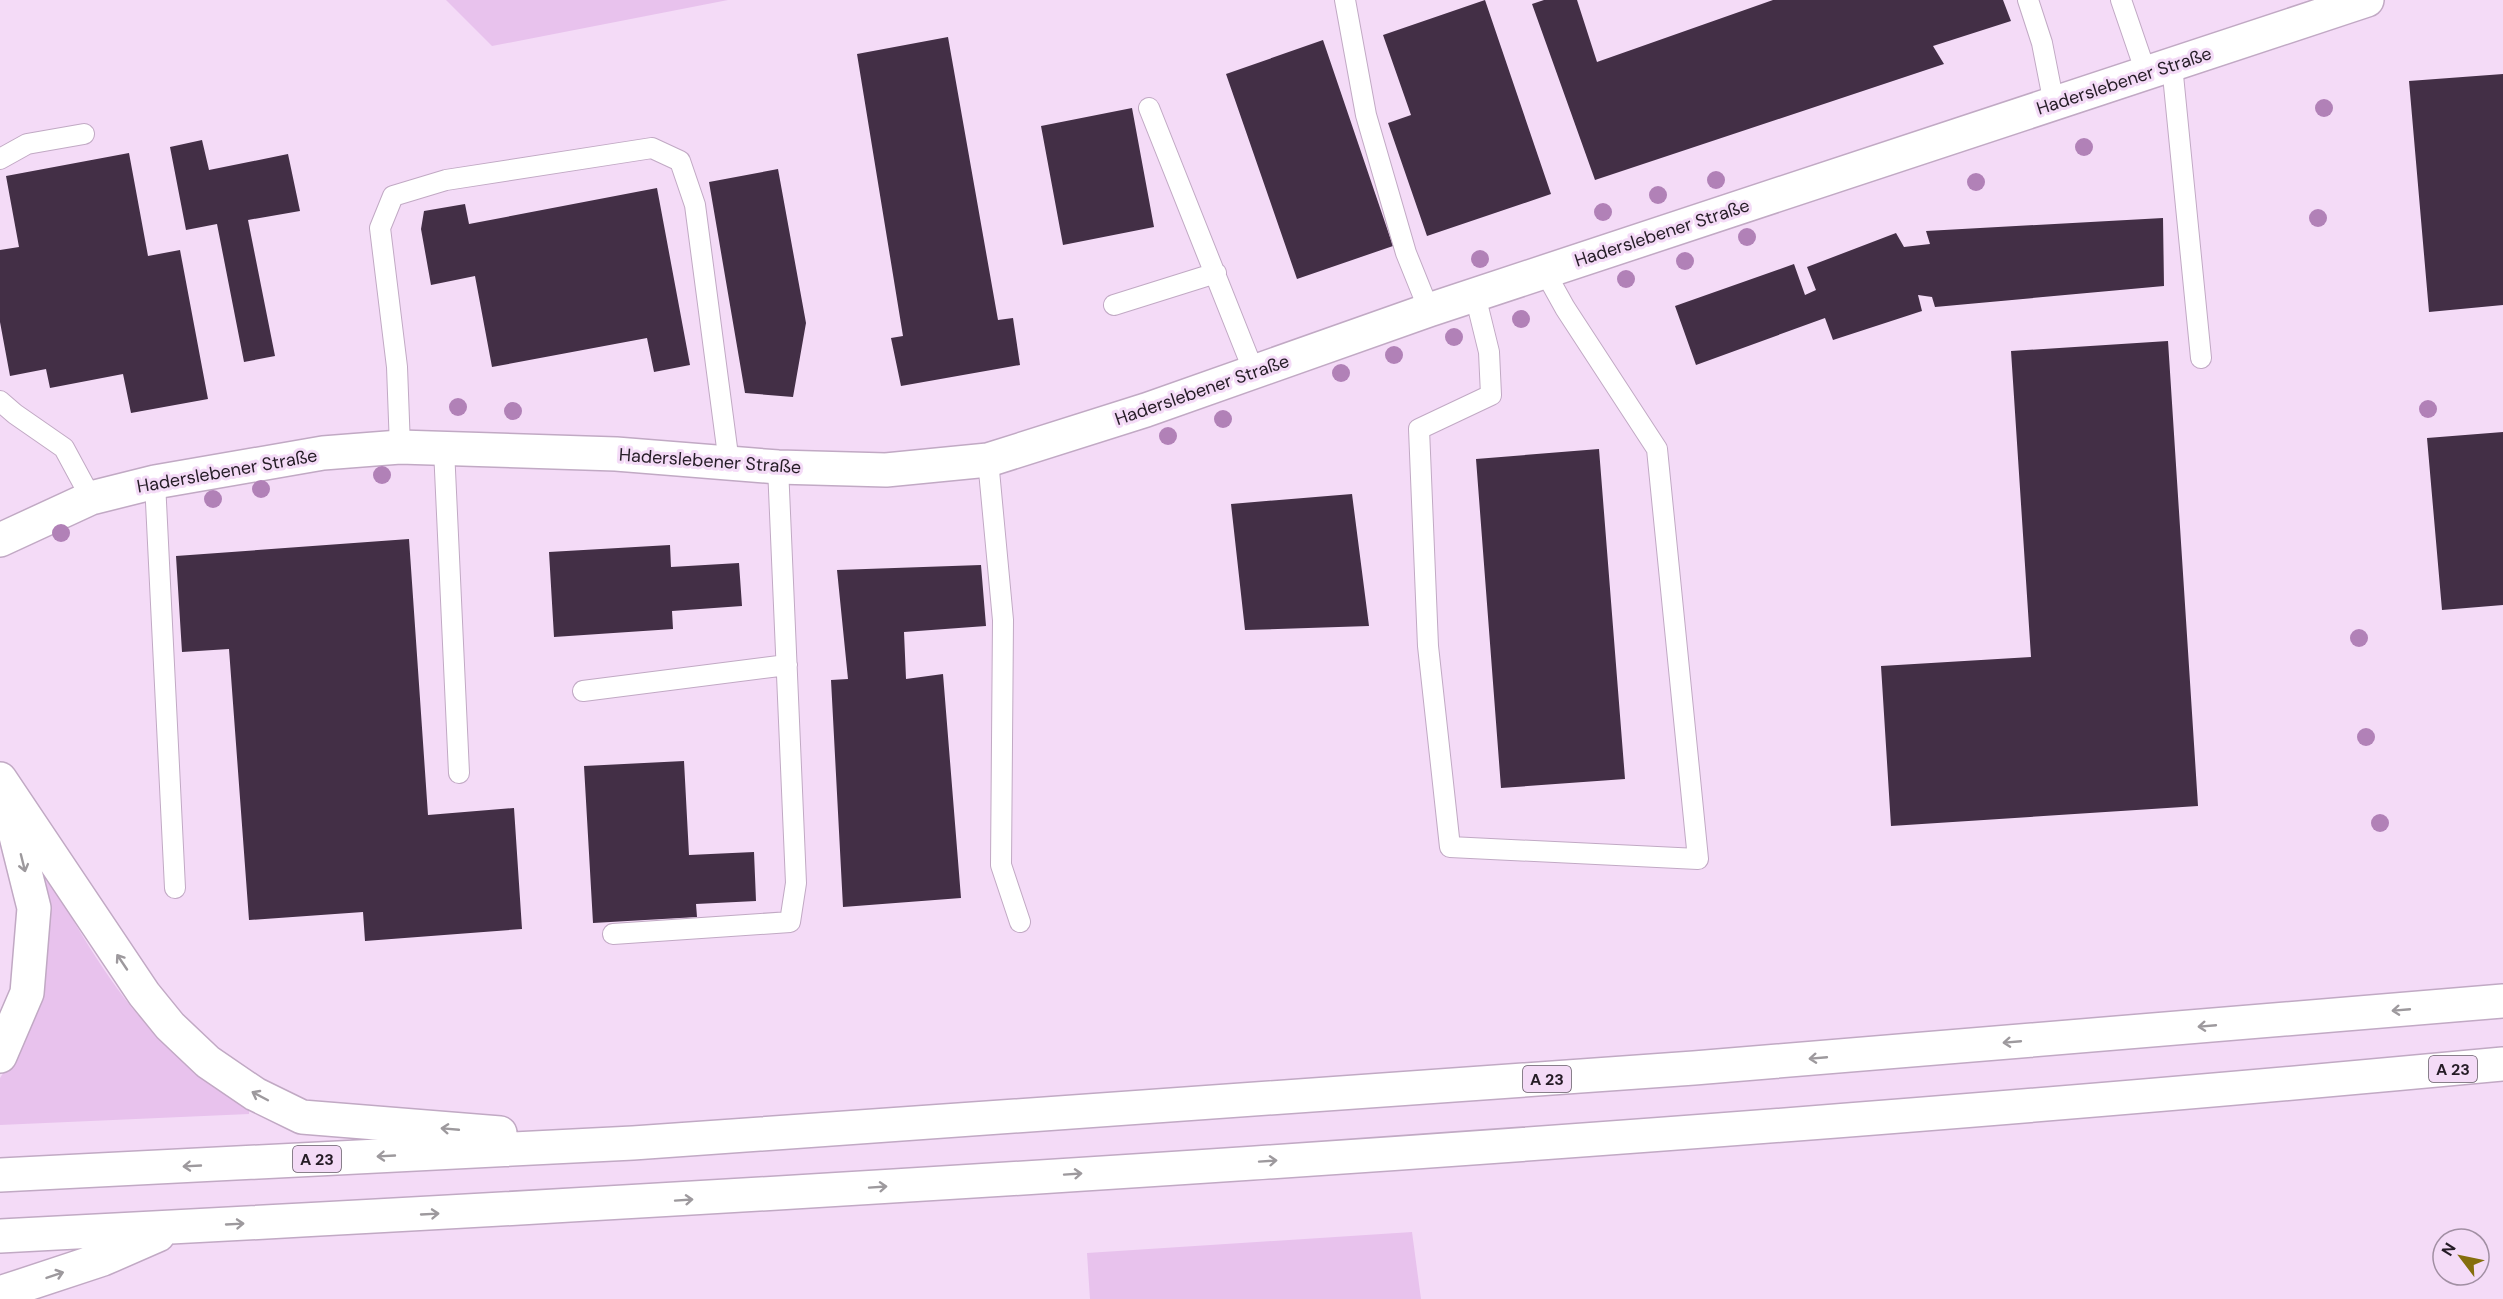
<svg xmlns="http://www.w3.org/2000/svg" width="2503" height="1299" viewBox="0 0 2503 1299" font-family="'DM Sans',sans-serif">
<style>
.green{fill:#e8c2ed}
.building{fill:#432f46}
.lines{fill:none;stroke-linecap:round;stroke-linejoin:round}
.lane-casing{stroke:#c1a9c4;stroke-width:22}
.street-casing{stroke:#c1a9c4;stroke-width:36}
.highway-casing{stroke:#c1a9c4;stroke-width:36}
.lane{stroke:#fff;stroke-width:20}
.street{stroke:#fff;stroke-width:33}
.highway{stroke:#fff;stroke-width:33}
.tree{fill:#b181b7}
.oneway{stroke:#9d999d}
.labels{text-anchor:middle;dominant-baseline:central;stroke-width:6;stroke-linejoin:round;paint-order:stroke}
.shield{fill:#f4dbf7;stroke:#635565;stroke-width:1.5}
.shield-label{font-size:16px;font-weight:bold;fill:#251c26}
.street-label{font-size:18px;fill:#251c26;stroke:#f4dbf7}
</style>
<rect width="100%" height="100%" fill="#f4dbf7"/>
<path class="green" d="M446,0H728L492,46Z
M33,850C73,920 112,995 171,1050C194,1072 222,1088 249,1106V1114L0,1125V1078L19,1048Z
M1412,1232L1421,1299H1090L1087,1253Z"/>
<path class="building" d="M1485,0L1551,194L1427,236L1388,123L1411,115L1383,35Z
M1544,0H1577L1597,62L1773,0H2003L2011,21L1933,46L1944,64L1595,180L1532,4Z
M948,37L998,320L1013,318L1020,365L901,386L891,338L903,336L857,54Z
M1323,40L1393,246L1297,279L1226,74Z
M2503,74V305L2429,312L2409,81Z
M1132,108L1154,227L1063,245L1041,126Z
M202,140L209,170L288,154L300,211L248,220L275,356L244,362L217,224L186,230L170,147Z
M129,153L148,256L180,250L208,399L131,413L123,374L50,388L46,369L10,376L0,322V250L19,247L6,176Z
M778,169L806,323L793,397L745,393L709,182Z
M657,188L690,365L654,372L647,338L492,367L475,276L431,285L421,229L424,211L465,204L469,224Z
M2163,218L2164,286L1935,307L1932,297L1918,295L1922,311L1833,340L1825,318L1696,365L1675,306L1794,264L1805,295L1816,290L1807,267L1896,233L1904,247L1930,244L1926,231Z
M2168,341L2198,806L1891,826L1881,666L2031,657L2011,351Z
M2503,432V605L2442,610L2427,438Z
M1599,449L1625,779L1501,788L1476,459Z
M1352,494L1369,626L1245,630L1231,504Z
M409,539L428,815L514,808L522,929L365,941L363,912L249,920L229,649L182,652L176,556Z
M670,545L671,567L739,563L742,606L672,611L673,629L554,637L549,552Z
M981,565L986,626L904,632L906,679L943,674L961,898L843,907L831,680L848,679L837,570Z
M684,761L689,855L754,852L756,901L696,904L697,917L593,923L584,766Z"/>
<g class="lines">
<g class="lane-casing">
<path id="lane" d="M1345,0L1366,115L1406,253L1429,310
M2028,0L2042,43L2054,104
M2121,0L2146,73
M2172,65L2201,358
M1149,108L1254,372
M0,159L27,144L84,134
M1475,295L1489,352L1491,395L1419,429L1428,646L1450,847L1698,859L1657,449L1565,308L1545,272
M1114,305L1216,273
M0,401L15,414L64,448L91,498
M400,447L397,367L380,228L393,196L446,180L652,148L680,161L695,205L729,463
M444,449L459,773
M988,460L1003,620L1001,865L1020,922
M155,482L175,888
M583,691L787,665
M613,934L790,922L796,883L778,467"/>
</g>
<g class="street-casing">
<path id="street" d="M0,540L91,498L155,482L323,453L400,447L616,454L778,467L886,470L988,460L1146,410L1429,310L2367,0"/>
</g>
<g class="highway-casing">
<path id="highway" d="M0,779L144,994L170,1026L208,1062L255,1094L302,1117L500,1133
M0,1056L27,993L34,908L9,808
M0,1175L633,1143L1694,1068L2503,1001
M0,1236C835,1193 1670,1142 2503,1064
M0,1293L103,1259L158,1235"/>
</g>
<use href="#lane" class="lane"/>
<use href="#street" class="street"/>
<use href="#highway" class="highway"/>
</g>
<g class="tree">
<circle cx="2324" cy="108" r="9"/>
<circle cx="2084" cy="147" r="9"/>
<circle cx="1716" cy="180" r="9"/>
<circle cx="1976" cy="182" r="9"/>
<circle cx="1658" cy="195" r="9"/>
<circle cx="1603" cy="212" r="9"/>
<circle cx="2318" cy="218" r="9"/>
<circle cx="1747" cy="237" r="9"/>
<circle cx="1480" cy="259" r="9"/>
<circle cx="1685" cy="261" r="9"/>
<circle cx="1626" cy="279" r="9"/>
<circle cx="1521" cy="319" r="9"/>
<circle cx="1454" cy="337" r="9"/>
<circle cx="1394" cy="355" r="9"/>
<circle cx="1341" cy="373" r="9"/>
<circle cx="458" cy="407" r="9"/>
<circle cx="2428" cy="409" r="9"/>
<circle cx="513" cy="411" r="9"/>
<circle cx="1223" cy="419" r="9"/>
<circle cx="1168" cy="436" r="9"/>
<circle cx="382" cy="475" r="9"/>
<circle cx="261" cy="489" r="9"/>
<circle cx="213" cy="499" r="9"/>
<circle cx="61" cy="533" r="9"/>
<circle cx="2359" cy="638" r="9"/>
<circle cx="2366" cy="737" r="9"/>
<circle cx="2380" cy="823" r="9"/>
</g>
<defs><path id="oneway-shaft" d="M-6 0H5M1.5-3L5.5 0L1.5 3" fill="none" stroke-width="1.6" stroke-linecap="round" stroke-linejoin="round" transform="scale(1.5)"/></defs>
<g class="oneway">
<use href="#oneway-shaft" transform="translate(23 863) rotate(76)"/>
<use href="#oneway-shaft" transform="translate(122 962) rotate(-124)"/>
<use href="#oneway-shaft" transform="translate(2401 1010) rotate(175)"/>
<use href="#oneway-shaft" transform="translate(2207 1026) rotate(175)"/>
<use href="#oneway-shaft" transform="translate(2012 1042) rotate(175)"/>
<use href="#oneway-shaft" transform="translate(1818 1058) rotate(175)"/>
<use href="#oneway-shaft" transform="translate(260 1096) rotate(-152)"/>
<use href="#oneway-shaft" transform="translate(450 1129) rotate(-175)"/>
<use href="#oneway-shaft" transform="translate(386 1156) rotate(177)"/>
<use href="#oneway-shaft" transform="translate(1268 1161) rotate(-4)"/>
<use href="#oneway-shaft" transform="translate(192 1166) rotate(177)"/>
<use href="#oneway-shaft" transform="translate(1073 1174) rotate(-4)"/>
<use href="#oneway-shaft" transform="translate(878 1187) rotate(-4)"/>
<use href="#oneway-shaft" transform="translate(684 1200) rotate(-4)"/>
<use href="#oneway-shaft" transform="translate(430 1214) rotate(-3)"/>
<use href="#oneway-shaft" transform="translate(235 1224) rotate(-3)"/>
<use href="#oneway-shaft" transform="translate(55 1275) rotate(-19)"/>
</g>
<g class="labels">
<g class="shield">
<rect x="2429" y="1056" width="48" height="26" rx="4.5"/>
<rect x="1523" y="1066" width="48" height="26" rx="4.5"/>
<rect x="293" y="1146" width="48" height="26" rx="4.5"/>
</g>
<g class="shield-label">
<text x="2453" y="1069">A 23</text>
<text x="1547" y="1079">A 23</text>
<text x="317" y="1159">A 23</text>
</g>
<g class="street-label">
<text transform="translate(2124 81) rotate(-18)">Haderslebener Straße</text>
<text transform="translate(1662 233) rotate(-18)">Haderslebener Straße</text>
<text transform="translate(1202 390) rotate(-19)">Haderslebener Straße</text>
<text transform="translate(710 461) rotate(4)">Haderslebener Straße</text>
<text transform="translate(227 471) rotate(-10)">Haderslebener Straße</text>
</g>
</g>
<g transform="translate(2461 1257) rotate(302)"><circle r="28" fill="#f4dbf7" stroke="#a18fa3" stroke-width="1.5"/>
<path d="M0-4.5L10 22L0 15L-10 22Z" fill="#856e0d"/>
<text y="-9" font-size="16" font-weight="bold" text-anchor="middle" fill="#251c26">N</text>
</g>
</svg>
